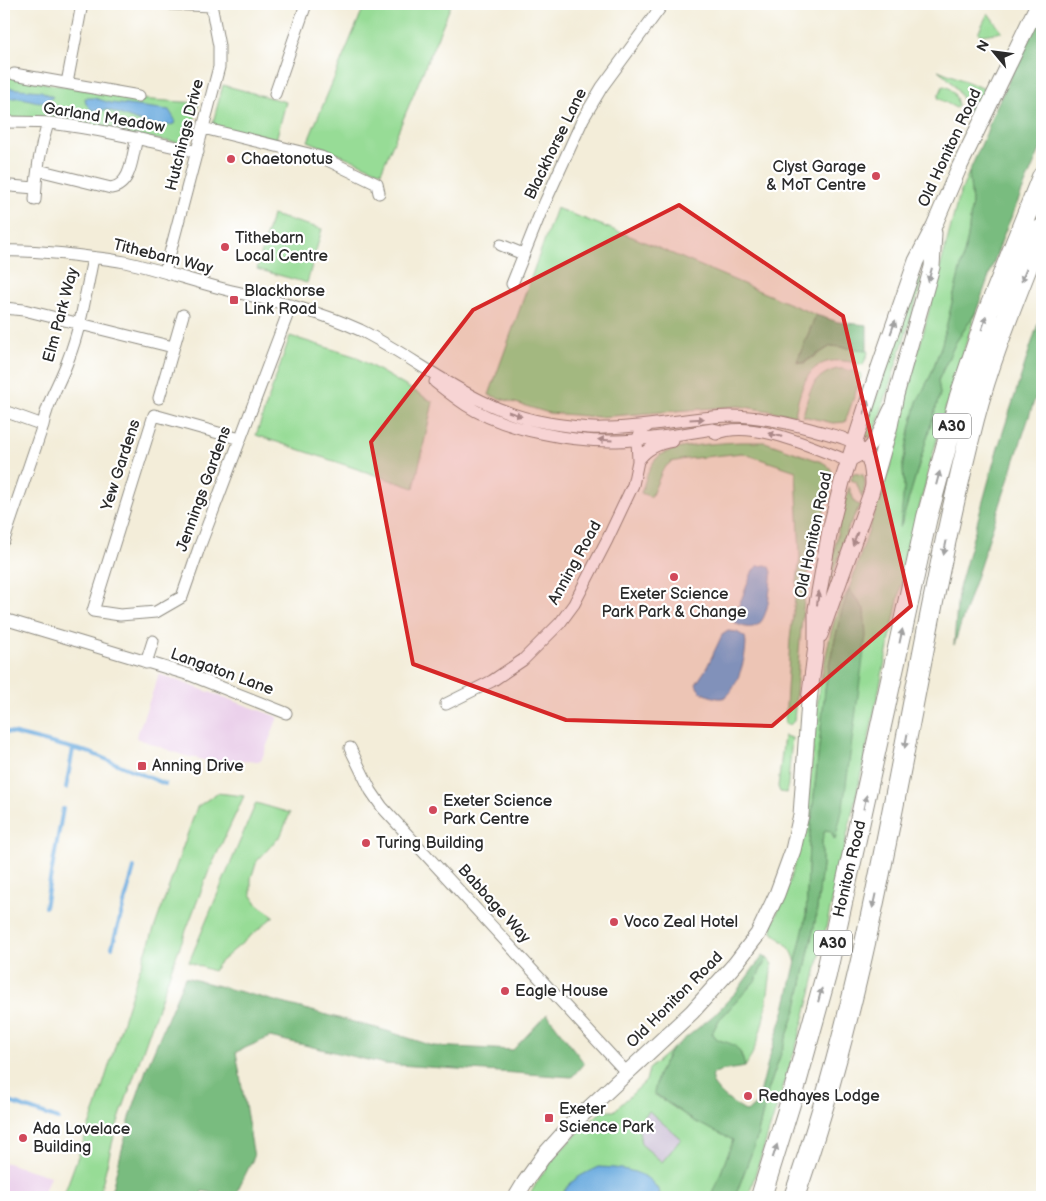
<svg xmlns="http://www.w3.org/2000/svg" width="1046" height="1201" viewBox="0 0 1046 1201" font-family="'Balsamiq Sans',sans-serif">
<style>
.built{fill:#ebd1eb}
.industrial{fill:#cbbfd5}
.green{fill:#97dc96;stroke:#618460;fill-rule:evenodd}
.forest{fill:#79bc7f;stroke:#527455}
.water{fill:#6cacdf;stroke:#4c6c85}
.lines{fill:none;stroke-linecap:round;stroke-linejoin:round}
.stream{stroke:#6cacdf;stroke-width:4}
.street-casing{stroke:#8f8c82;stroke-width:13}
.secondary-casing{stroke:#8f8c82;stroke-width:17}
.highway-casing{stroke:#8f8c82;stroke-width:22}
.street{stroke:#fff;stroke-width:11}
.secondary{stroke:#fff;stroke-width:15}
.highway{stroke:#fff;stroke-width:20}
.oneway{fill:#a0a0a0}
.marked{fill:#d62828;fill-opacity:0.2;stroke:#d62828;stroke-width:4;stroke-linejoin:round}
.poi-dot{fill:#d1495b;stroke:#fff;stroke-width:2}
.labels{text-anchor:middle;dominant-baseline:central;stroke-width:4.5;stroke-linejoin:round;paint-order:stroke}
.shield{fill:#fff;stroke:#6b6b6b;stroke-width:1}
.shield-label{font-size:15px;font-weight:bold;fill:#2b2b2b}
.street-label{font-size:16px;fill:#2b2b2b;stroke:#fff}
.poi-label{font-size:16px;fill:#2b2b2b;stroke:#fff;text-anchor:start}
</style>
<rect width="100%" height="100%" fill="#fff"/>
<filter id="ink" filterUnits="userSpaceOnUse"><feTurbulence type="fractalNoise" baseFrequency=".02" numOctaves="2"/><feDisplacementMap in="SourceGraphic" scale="10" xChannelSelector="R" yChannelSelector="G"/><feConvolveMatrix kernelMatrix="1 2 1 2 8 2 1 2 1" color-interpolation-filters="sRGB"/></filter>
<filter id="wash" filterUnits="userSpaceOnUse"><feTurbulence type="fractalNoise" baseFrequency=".0096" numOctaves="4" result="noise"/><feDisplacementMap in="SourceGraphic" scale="20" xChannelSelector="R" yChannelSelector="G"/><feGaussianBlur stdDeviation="1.12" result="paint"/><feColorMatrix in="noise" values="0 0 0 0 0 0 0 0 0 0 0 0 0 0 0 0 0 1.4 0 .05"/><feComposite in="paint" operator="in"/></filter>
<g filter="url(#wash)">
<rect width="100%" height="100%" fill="#f3edd9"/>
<path class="built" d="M159,674L278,717L261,761L212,762L182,755L136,738Z
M4,1162L50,1176L42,1197H4Z"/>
<path class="industrial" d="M649,1111L682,1139L662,1162L641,1144L638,1124Z"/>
<path class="green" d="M365,4L451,5L381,172L308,141Z
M988,13L1002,32L982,35L978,33Z
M938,70L985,89L974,113L972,114L968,113C961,94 954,82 938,70Z
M4,76L137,99L199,103L188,144L4,117Z
M223,85L286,102L276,140L212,126Z
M943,86C952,86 957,98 958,106L956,108L939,99L938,97Z
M969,172L972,202L968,237L942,344L930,377L917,402L910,430L903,464L904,488L901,525L940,394L938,381L956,342L976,312L941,423L910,544L862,770L812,989L798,1040L748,1197H735L756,1141L768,1091L797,1007L816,917L822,866V840L825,830L831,831L834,839L850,590L842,610L830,660L825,690L809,844L806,917L796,964C793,947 784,943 772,932V926L790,880L800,847L807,810L819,688L831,632L839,605L849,589L901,433L896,431L913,372L958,199Z
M556,208L635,238L816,315L797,362L804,363L831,346L867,350L868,353L863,365C816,351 803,372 795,415L739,406L599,417L549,413L489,395Z
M272,215L322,229L307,283L257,269Z
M919,277L922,279L921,286L877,425L870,437H867L864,434L916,278Z
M290,336L354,356L433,402L414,488L256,435Z
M837,369H844L862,374L845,422L833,423L803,416C809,393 811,376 837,369Z
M740,442H765L822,462C827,465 831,467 832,473C833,485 820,525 816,540C800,598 799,661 794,721L790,725L785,723L790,640L800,557L796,471L742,453L686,459L671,462L663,469L651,497L641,493C645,482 648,467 657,458C669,445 722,443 740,442Z
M853,473L863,475C867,483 864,490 862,498L856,482L851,480Z
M849,487L855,503L860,505L849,526L831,580H828L839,526Z
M784,736L792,738L787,793L780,792L778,787Z
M217,793L244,796L208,873L172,967L116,1128L99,1197H63L96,1107L136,980L197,807Z
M256,803L290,813L281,835L257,861L251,878V894L258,905L274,916L220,962L213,971L189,962Z
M767,958L772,964C767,999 764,1037 745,1067L741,1053L718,1040L712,1033L719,1020L755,981Z
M671,1050L658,1075L654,1094L694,1121L733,1140L712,1197H661L659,1190L565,1189L562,1197H529C545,1163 574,1136 602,1111H614L646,1081L649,1069ZM649,1111L681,1139L662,1162L641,1144L638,1124Z"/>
<path class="forest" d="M1042,10V145L1004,234L976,312L956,342L938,380L940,394L900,528L904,488L903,464L910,430L917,402L930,377L942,344L968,237L972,202L969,172L986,134L992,116Z
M1042,311V377L954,645L958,592L996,454Z
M816,315L838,322L867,325V350L831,346L803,363L797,361Z
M849,589L864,609L866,636L843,807L835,840L831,831L825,830L822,840V866L816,917L797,1007L768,1091L756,1141L735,1197H712L733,1140L694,1121L654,1093L658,1075L671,1050L714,1015L737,991L763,955L767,958L755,981L719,1020L712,1033L718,1040C737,1044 740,1048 745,1067C732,1070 724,1068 713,1074L712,1082C720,1095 734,1105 747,1112L758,1102L768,1062L785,1009L806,917L809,844L825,690L830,660L842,610Z
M185,977L387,1031L433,1046L513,1050L547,1014L584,1063L572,1077L385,1064L270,1037L236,1052L254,1157L234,1197L202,1191L200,1197H110L131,1114L147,1067Z"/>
<path class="water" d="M9,88L41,91L53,97C41,106 34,100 21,98C16,97 9,99 4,99V89Z
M85,98H94L111,103L169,110L175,120L174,124C152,130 128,116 108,110C103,109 97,111 92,110L86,104Z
M766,565L770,567L772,572C768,594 771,642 735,623L734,618L753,570L758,566Z
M728,631L737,632L745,637C749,650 738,685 728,695C723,700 716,698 710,696C702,693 698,691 696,684L706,669L722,635Z
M598,1167C621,1168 653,1170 661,1197H562C568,1180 582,1175 598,1167Z"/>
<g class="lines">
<path class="stream" d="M4,731L91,753L165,784
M66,788L73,749
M45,907L63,809
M112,947L134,868
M4,1100L58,1119"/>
</g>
</g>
<g filter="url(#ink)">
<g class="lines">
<g class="street-casing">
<path id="street" d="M171,4L211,6
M14,74L139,96
M67,83L82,4
M275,94L306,4
M4,122C19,122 35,122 50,123C100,129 149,141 198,152
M203,128L321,157L377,184L379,193
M38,170L111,188C132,185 132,155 137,138
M11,186L35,188
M35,200C36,174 40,148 48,123
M501,245L523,254
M4,251C24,250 44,252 65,254C85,257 105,258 125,262C157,269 189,280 220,288C268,300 315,309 360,330C422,361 477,412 548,423C567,426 586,429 604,428C647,428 688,417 730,416C759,416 786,422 814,430C849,440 871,440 871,484
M165,272L219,67V46L211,4
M512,284L542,209L583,119L602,87L663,4
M4,308L24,310L173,347
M435,382C445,390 455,398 466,405C504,430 572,442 617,441C649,440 681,434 713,429L722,431
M159,398L183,315
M4,411L43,425
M716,434C750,418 815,448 848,461C873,454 880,428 890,408
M240,439L154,415L93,611L120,615L156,612L182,597L199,548L291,305
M638,461C646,449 659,443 673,441
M4,540L43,425C47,401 60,383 68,360C81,327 86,292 93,258
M4,619L190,675L286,713
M146,663L153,641
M446,704L492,681L523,660L560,623L574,604L607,540L633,485L638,461L637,440L641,431L649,425
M350,748L371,791L382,807L627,1073"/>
</g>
<g class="secondary-casing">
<path id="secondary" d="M820,635L871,493L890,426L896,395L932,267L934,233
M516,1197L525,1182L545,1154L572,1124L692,1012L736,963L758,934L777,894L793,850L801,815L809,701L816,646V609L830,530L842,482L877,373L916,261L934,226L958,170L1038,4"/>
</g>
<g class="highway-casing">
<path id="highway" d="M761,1197L793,1094L826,975L927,517L960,396L988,312L1042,177
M794,1197C883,945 908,677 974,419C991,354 1018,291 1042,229"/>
</g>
<use href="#street" class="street"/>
<use href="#secondary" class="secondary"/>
<use href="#highway" class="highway"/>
</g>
<defs><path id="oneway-solid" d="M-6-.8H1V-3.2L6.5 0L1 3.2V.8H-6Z" transform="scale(1.25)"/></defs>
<g class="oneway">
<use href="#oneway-solid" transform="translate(930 275) rotate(105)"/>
<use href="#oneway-solid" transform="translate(1024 275) rotate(112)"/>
<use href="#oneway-solid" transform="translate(984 323) rotate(-71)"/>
<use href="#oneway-solid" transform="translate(893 327) rotate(-70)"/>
<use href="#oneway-solid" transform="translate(866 407) rotate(-72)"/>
<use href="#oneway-solid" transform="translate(515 414) rotate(19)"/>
<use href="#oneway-solid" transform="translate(697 419) rotate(-4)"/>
<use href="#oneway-solid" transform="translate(775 435) rotate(-166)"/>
<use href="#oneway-solid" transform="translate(605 440) rotate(-176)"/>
<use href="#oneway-solid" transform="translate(938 478) rotate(-75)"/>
<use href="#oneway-solid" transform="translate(855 539) rotate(110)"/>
<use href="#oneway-solid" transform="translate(945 548) rotate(102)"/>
<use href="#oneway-solid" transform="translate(818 598) rotate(-82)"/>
<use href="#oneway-solid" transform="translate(901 636) rotate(-78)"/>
<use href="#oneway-solid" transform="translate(906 741) rotate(101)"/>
<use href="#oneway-solid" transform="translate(865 802) rotate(-78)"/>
<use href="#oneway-solid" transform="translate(874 901) rotate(102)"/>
<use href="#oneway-solid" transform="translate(820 995) rotate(-75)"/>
<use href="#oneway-solid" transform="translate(775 1151) rotate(-72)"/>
</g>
</g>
<path class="marked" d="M679,205L843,316L911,606L772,726L566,720L413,664L371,442L473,310Z"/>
<g class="poi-dot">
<circle cx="231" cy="159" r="5"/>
<circle cx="876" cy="176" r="5"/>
<circle cx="225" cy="247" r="5"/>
<rect x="229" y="295" width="10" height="10" rx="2.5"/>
<circle cx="674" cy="577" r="5"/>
<rect x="137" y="761" width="10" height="10" rx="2.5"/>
<circle cx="433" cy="810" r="5"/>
<circle cx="366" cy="843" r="5"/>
<circle cx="614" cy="922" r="5"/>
<circle cx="505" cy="991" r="5"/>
<circle cx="748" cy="1096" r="5"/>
<rect x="544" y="1113" width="10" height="10" rx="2.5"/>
<circle cx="23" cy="1138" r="5"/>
</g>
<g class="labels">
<g class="shield">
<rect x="933" y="413.5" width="38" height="25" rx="4"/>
<rect x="814" y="930.5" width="38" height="25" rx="4"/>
</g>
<g class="shield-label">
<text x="952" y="426">A30</text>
<text x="833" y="943">A30</text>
</g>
<g class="street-label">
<text transform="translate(104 118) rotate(9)">Garland Meadow</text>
<text transform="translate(185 135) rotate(-76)">Hutchings Drive</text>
<text transform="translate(556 144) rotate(-64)">Blackhorse Lane</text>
<text transform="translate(950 148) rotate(-65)">Old Honiton Road</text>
<text transform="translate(163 257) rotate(14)">Tithebarn Way</text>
<text transform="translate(61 315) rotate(-75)">Elm Park Way</text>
<text transform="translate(121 465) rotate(-72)">Yew Gardens</text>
<text transform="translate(204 489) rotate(-70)">Jennings Gardens</text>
<text transform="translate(814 535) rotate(-78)">Old Honiton Road</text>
<text transform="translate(575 563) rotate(-61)">Anning Road</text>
<text transform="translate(222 672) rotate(20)">Langaton Lane</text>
<text transform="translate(850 869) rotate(-77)">Honiton Road</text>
<text transform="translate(494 904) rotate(48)">Babbage Way</text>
<text transform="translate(675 1000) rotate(-45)">Old Honiton Road</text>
</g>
<g class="poi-label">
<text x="241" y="159">Chaetonotus</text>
<text x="866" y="167" text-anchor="end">Clyst Garage<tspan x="866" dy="18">&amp; MoT Centre</tspan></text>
<text x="235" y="238">Tithebarn<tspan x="235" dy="18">Local Centre</tspan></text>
<text x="244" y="291">Blackhorse<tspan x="244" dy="18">Link Road</tspan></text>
<text x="674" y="594" text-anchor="middle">Exeter Science<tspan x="674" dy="18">Park Park &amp; Change</tspan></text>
<text x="152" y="766">Anning Drive</text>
<text x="443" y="801">Exeter Science<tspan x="443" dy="18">Park Centre</tspan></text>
<text x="376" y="843">Turing Building</text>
<text x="624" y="922">Voco Zeal Hotel</text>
<text x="515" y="991">Eagle House</text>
<text x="758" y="1096">Redhayes Lodge</text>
<text x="559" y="1109">Exeter<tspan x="559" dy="18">Science Park</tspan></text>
<text x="33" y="1129">Ada Lovelace<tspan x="33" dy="18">Building</tspan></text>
</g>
</g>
<rect width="1046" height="1201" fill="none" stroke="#fff" stroke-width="20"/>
<g transform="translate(994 52) rotate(299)" stroke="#ffffff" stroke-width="4" paint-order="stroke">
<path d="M0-4L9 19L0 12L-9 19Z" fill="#2b2b2b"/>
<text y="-8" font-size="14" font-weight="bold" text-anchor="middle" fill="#2b2b2b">N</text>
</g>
</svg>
